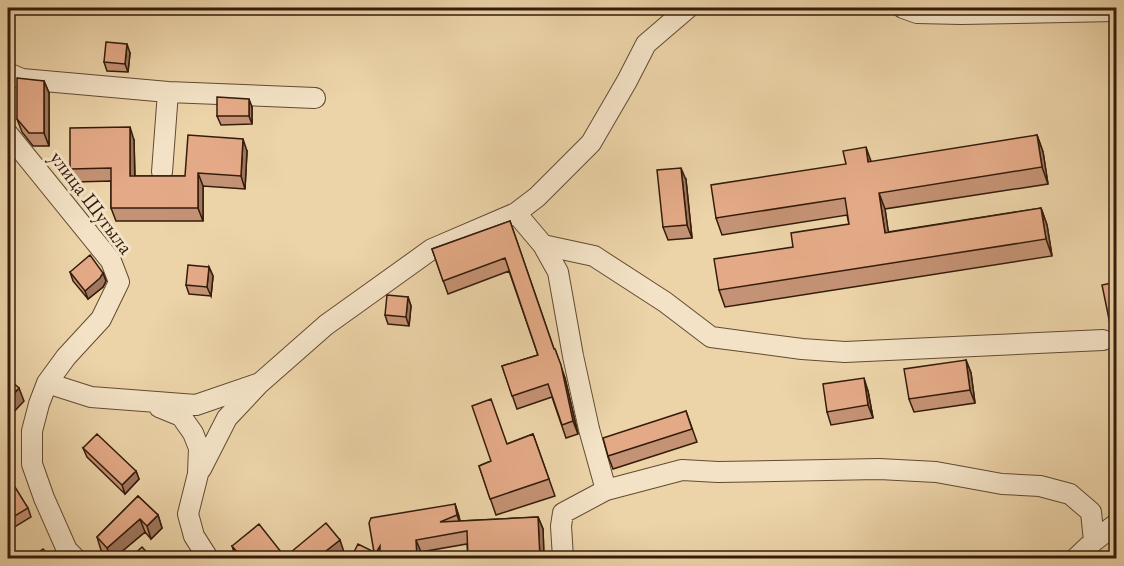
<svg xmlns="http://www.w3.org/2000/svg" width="1124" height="566" viewBox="0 0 1124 566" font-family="'EB Garamond',serif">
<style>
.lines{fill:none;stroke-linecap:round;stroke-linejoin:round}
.minor-casing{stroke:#624a32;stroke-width:22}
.minor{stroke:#f3e2c6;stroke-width:20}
.wall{fill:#c49274;stroke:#341c0b;stroke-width:1.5}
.shaded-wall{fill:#a0775e;stroke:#341c0b;stroke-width:1.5}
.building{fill:#e4aa87;stroke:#341c0b;stroke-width:1.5}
.labels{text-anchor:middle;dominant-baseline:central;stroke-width:6;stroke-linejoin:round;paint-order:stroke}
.street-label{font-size:21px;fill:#341c0b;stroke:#f3e2c6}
</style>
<rect width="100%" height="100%" fill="#ecd3a8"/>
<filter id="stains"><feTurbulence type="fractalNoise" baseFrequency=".00333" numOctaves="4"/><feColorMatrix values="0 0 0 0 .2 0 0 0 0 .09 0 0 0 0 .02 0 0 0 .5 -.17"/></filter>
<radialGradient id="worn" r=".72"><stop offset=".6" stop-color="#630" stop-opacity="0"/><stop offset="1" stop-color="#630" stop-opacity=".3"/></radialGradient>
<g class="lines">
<g class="minor-casing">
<path id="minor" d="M903,8L917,13L961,14L1116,11
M8,73L22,79L168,92L315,98
M8,134L111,261L119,282L101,319L66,357L47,383L39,404L32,431V464L44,498L67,550L75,558
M162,172L168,92
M516,213L543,245L558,272L573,356L589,429L606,490
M543,245L594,256L665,302L711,337L802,349L845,352L1103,340
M47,383L91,397L196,405L260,383L326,325L432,249L516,213L537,197L591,143L627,81L646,44L688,8
M159,407L181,416L193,433L199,448L198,474L188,514L194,536L208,558
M201,469L227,418L258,385
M1094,541L1116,524
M563,558L561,526L563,513L606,490L682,470L718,472L879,469L936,472L1002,484L1040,486L1070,494L1091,512L1094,541L1076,558"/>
</g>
<use href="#minor" class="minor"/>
</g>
<path class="wall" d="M130,53L128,72L107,71L104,62Z
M44,81L49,93V146H33L22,132L17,119Z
M252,107V124L221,125L217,116Z
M1037,135L1043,152L1048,184L885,209L888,232L1041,208L1047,225L1052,256L725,307L719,290L793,247L849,224L847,215L722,235L716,218Z
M134,140L135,176H185L247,151L245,189L203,186V221H116L111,208V181L75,182L70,169Z
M686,180L692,238L668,240L663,227Z
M510,221L554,349L565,378L578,434L566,438L552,397L517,409L502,366L538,355L509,271L448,294L432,249Z
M209,267L213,276L211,296L189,294L186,285Z
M70,272L103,273L106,281L103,287L88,299L73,281Z
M1116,282V332L1113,333L1110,324Z
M408,297L411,306L409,326L388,324L385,315Z
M966,360L971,373L975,403L914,412L909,399Z
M868,391L873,418L831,425L827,412Z
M686,411L697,442L613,469L608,456Z
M533,434L555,496L496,515L479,466L491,461L507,444Z
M83,448L136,471L139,479L125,494L87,457Z
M8,481L28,508L31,517L8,531Z
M138,496L158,515L162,528L151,539L145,532L114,558H109L101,550L97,537Z
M455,504L460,521L538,517L543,529L544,558H468L467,544L421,552V558H351L374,552Z
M232,546L285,557L344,552L336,558H236Z"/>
<path class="shaded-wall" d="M127,44L130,53L128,72L125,64Z
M44,81L49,93V146L44,133Z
M249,99L252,107V124L249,116Z
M130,127L134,140L135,189L130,176Z
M1037,135L1043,152L1048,184L1042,167Z
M243,139L247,151L245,189L241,176Z
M866,147L872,164L868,162Z
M681,168L686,180L692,238L687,225Z
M198,173L203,186V221L198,208Z
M879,193L885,209L891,249L885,233Z
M1041,208L1047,225L1052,256L1046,239Z
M209,267L213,276L211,296L207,287Z
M103,273L106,281L103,287L88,299L85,291Z
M408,297L411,306L409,326L406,317Z
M555,349L565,378L578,434L573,421Z
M966,360L971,373L975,403L970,390Z
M864,378L868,391L873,418L868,405Z
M19,388L24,401L8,418V400Z
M136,471L139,479L125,494L122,485Z
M455,504L459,516L461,527L457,515Z
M158,515L162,528L151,539L147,526Z
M538,517L543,529L544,558H540Z
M140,519L145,532L114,558H111L107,548Z
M340,540L344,552L336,558H317Z
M416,540L421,552V558H417Z
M380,546L384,558H373Z"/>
<path class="building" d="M106,42L127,44L125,64L104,62Z
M17,78L44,81V133H29L17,119Z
M217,97L249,99V116H217Z
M130,127V176H185L188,135L243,139L241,176L198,173V208H111V168L70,169V128Z
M1037,135L1042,167L879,193L885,233L1041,208L1046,239L719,290L714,259L793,247L791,233L849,224L845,198L716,218L711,185L846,164L843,151L866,147L868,162Z
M681,168L687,225L663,227L657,170Z
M510,221L554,349H555L561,365L573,421L562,425L548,384L512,396L502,366L538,355L505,258L443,281L432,249Z
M90,255L103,273L100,278L85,291L70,272Z
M188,265L209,267L207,287L186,285Z
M1116,282V322L1110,324L1102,285Z
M387,295L408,297L406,317L385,315Z
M966,360L970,390L909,399L904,369Z
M8,378L19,388L8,400Z
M864,378L868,405L827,412L823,384Z
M491,399L507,444L533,434L549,479L490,499L479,466L491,461L472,406Z
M686,411L692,429L608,456L603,438Z
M97,434L136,471L122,485L83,448Z
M10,479L28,508L8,520V481Z
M138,496L158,515L147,526L140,519L107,548L97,537Z
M455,504L457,515L440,522L538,517L540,558H468L467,531L416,540L417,558H380V546L373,558H351L358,544L374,552L369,523L371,518Z
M326,523L340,540L317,558H287L282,556L284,558H242L232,546L259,524L285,557Z
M142,547L152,558H130Z
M43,549L51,558H31Z"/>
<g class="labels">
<g class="street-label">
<text transform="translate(92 202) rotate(53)">улица Шугыла</text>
</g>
</g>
<rect width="1124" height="566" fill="none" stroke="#ecd3a8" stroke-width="30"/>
<rect x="9" y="9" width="1106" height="548" fill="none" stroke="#341c0b" stroke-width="3"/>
<rect x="15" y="15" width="1094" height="536" fill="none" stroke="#341c0b" stroke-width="1.5"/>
<rect width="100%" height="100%" filter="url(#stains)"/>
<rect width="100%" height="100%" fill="url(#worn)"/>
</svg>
